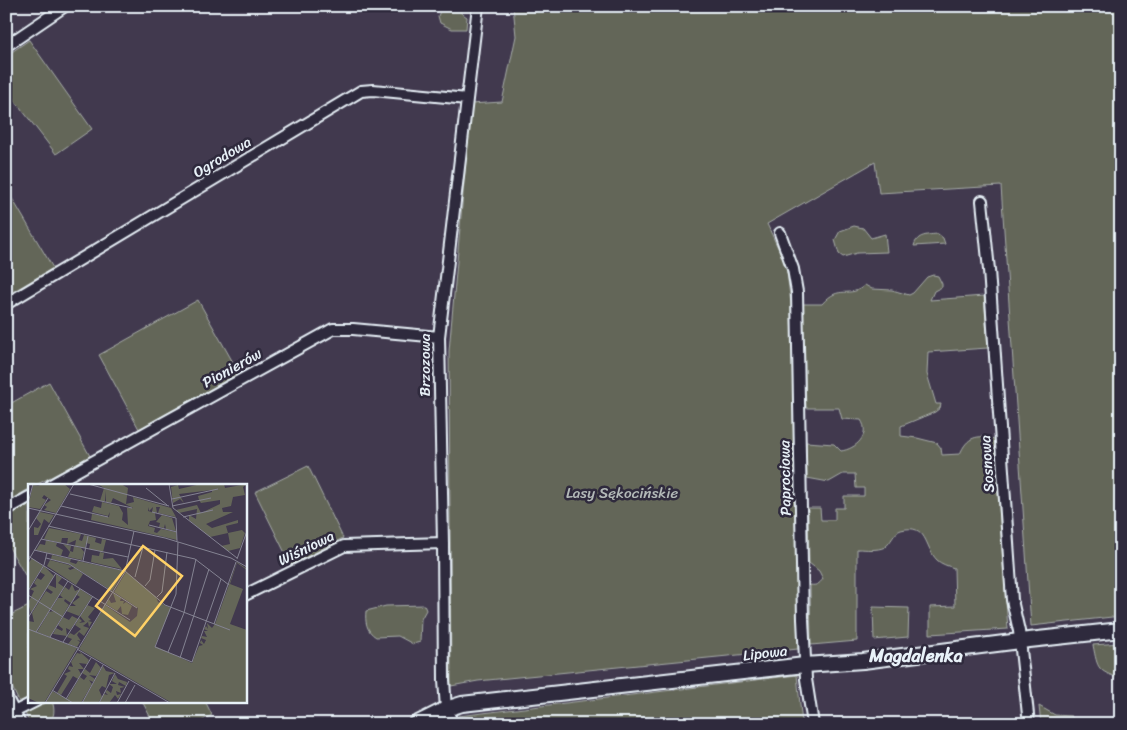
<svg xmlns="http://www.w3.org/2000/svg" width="1127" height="730" viewBox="0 0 1127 730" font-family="Sriracha,sans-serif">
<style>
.green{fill:#646658;stroke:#a6aca8}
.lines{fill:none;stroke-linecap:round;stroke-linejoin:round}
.street-casing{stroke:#e8f1f8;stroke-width:14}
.secondary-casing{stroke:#e8f1f8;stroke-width:18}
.street{stroke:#2f2a3d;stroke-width:10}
.secondary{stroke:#2f2a3d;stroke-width:14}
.labels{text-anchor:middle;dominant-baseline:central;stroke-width:5;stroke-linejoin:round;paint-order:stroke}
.street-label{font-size:15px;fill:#e8f1f8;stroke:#2f2a3d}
.park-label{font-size:15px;fill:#b3b9b8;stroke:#2f2a3d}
.quarter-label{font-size:18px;font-weight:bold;fill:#e8f1f8;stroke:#2f2a3d}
.inset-road{fill:none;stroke:#848392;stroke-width:1}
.view{fill:#ffd166;fill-opacity:0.15;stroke:#ffd166;stroke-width:2.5}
.inset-edge{fill:none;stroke:#e8f1f8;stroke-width:2.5}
</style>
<rect width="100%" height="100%" fill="#41394e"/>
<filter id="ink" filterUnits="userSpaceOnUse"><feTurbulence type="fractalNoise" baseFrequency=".02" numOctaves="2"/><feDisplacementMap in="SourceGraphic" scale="10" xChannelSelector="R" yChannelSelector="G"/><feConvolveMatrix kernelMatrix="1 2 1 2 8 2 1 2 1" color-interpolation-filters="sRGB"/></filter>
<g filter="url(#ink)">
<path class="green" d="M442,6H460L461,13L467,17L466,29H452L440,23L438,16Z
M513,6H1121V616L1031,626L1001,186L879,193L875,162L767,224L786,265L791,304L798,649L478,681L451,686L449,351L471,104L502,102L516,36Z
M29,40L92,129L56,154L6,89V56Z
M6,188L53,268L9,294L6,289Z
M854,226L863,228L871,238L885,234L887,252L857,253L843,257L839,254L835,240L840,231Z
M938,234L943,238L945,244L914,246C917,234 928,235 938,234Z
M933,275L938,276L942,284V287L934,291L930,300L984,296L988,348L928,352L927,374L936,404H941L940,408L935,412L901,426V436L917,438L937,443L941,448L942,455L960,454C967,437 977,434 994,439L1008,629L930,634V607L955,606L954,568C948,566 941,564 937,560C924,547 928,523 901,530C894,532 891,543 885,547C877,551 866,549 857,549V641L811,645L810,585C817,586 819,584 823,579L819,571L809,563L808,508H820L821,520H835V508H844V496H864V488H856L855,474H843L829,482L807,478L806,442L834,444L841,451C856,449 871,435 861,420L842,419L839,408H806L803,304H822C840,283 849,300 865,285L872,289L892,290L909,295L913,293L927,277Z
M198,300L239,373L139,429L99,355Z
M49,382L90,456L36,485H29V489L6,502V406Z
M308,466L343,538L291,565L255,492Z
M29,505V582L6,542V517Z
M424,605L426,610L421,619L420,642L413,644L398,636L376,637C366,631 365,621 366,611L386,606Z
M29,606V697L19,702L6,674V617Z
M873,607L909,608L908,637L874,640Z
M1121,643V679C1097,670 1098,670 1093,645Z
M797,675L802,724H462L458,716Z
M49,701H52C55,709 55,717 48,724H30L25,713Z
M142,701H205L212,715L196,724H154Z
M1039,706L1055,715L1071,716L1077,724H1041Z"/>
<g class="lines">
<g class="street-casing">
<path id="street" d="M6,46L65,6
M982,201L989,270L1012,600L1019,631L1029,724
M780,233L793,269L797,292L803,619L806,679L813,724
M6,304L361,91L373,90L467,99
M51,485L333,329H353L439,337
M6,510L29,497
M245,595L344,546L443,543
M6,696L20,724
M14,712L36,701
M453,724L446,709L444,680L443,543L439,337L478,6"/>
</g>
<g class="secondary-casing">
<path id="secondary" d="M416,724L446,709L462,704L805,665L863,661L1020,641L1121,630"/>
</g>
<use href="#street" class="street"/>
<use href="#secondary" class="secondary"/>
</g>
</g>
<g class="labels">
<g class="street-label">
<text transform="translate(222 157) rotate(-31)">Ogrodowa</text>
<text transform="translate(425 365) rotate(-90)">Brzozowa</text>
<text transform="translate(232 368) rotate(-29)">Pionierów</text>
<text transform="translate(987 464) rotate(-94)">Sosnowa</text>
<text transform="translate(785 478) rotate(-91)">Paprociowa</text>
<text transform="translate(306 548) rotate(-26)">Wiśniowa</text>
<text transform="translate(765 653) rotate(-7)">Lipowa</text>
</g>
<g class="park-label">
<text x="622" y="493">Lasy Sękocińskie</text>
</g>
<g class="quarter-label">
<text x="916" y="656">Magdalenka</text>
</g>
</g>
<g transform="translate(28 484)">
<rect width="219" height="219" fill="#41394e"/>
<path d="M8,0H36L42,5L28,29L16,26L19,23L16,21L23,16L16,11L14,14L18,16L12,25L0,23L5,1L12,2ZM70,0H93L100,4L98,20L106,18L105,13L143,24L148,33L130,29L132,23H128L129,29L124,28L125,23L121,27L120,23V27L127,29L128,36L122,37L120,42L127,44L126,48L129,49L133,45L148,48L149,56L63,36L64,30L81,33L82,28L80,32L64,28L66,22L73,24L74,18L91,22L95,29L94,36L100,41L99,24H105L85,14L83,19L78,18V7L77,17H72L76,4ZM173,0H196L197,4L219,0L215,3L217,11L205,13L203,22L194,24L195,28H205L178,40L184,44L210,36V39L198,42L200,49L214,46L217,49L212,64L200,67L193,62L202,60L200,49L182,53L161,36V31L168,35L169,25L151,29L148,26L169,21L173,29L192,20V16L173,19L171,16L170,12L184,8V6L151,10L156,19L152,15L145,19L143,3L150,1L151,5ZM12,28L26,31L21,39L16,35L10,51H6V43L10,44L13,40L8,34ZM134,31L144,34L148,47L138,45L137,40L136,44L131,43L132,39L128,38ZM21,44L53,50L51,56L54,57L56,51L68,54L67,58L73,60L74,55L78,56L75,68L61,65L62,60L58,59L57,64L47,62L48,56L39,60L40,54H34L33,59L16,55ZM18,56L29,59L28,62L35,66L33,72L8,66L12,60L17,61ZM35,60L43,62L42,67L45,68L46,62L53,64L56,68L54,76L40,73L42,68ZM72,68L76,69L75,75L85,74L94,85L63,78L64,71L71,72ZM24,71L43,75L42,78L48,80L50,77L96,87L84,107L41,80L23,75ZM4,74L15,82L0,106V80ZM22,76L41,81L44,83L40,84L42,86L47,84L55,90L48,101L19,82ZM209,78L219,85V86L209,79L202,100L215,105L202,140L219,146V219H144L51,165L77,121L102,138L109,132L110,124L86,108L98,88L128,113L130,118L143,124L127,162L164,179L171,162L175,161L172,159L173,156L176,160L178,156L173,154L174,152L179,153L176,147H180L176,145L178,142L180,145L179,139L184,144L187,140ZM16,82L26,92L3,129L0,119L6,107L2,105L9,102L6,99L9,94L13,96L17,91L12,88ZM28,90L34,94L30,99L36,103L8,148L49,164L16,219H11L0,214V137L6,138L4,129L18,107L23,110L25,108L19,104L21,101L28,104ZM44,100L47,107L52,105L43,119L37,115L36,117L41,121L22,153L9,148L21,128L26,127L23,125L30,114H35L32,111L37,103L41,106ZM52,105L64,113L51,132L38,127L42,122H48L44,119L52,113L49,111ZM85,109L93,114L92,117H96L95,120L98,118L104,122L100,131L94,130L93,122L89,127L78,120L81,115L83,119L88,118ZM59,121L67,124L60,133L63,136L60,137L64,138L61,143L60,138L55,142L61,144L56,152L51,148L49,151L53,157L49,156L52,158L49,163L40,160L44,155L39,153L42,149L46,151L53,145L47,141L51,134L54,137L51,139L57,138L52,132ZM44,132L50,135L42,146L38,144L39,152L25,150L28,144L34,147L35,145L30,141L35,133L41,136ZM51,167L61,176L59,180L51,179L56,185H50L53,190L50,195L45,192L33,211L29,209L39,192L36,190L43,187L40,185L41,182L45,183L43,178L49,169L53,170ZM68,178L73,184L68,192L61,191L67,195L65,198L61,196L64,200L53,219H17L24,207L39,215L52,193L56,196L59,192L54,189L57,185L62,189ZM75,182L78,187L87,189L81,191L78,204L74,202L71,206L74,213L70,219H54ZM87,190L90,195L99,198L98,202L91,198L90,201L97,203L92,204L93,209L88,207L89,211L93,210L90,215L87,211L81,219H71L76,210L80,211L77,208L79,206L83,209L85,203L81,200H89L84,197Z" fill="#646658"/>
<path class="inset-road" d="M60,0L141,22M141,0L145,24L209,74M118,4L139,21M42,10L104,24M144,15L190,5M0,19L5,0M33,22L80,33M144,22L183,14M0,24L137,54L203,74L219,83M124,28L148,34L149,57M155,33L185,26M121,41L149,48M20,42L167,75L201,101M0,47L20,14M13,55L100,73M150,58L148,110L127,163L164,178L193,95M6,66L97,87L137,121L202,146M0,72L102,136M18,74L41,80L109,124M209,75L219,47M0,77L46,0M55,77L60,52M107,93L115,63M117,102L122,96L127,66M0,107L16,81L19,69M0,111L35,133M129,113L134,108L139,68M0,134L28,89M186,140L208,78M0,145L50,164M8,148L40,97M22,153L52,105M35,158L65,112M49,165L142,219M140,168L156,129L168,75M152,174L181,85M24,206L45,219M38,215L63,174M17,219L97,88L106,47M54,219L75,181M71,219L87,189M89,219L101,197M97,219L107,201"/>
<path class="view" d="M115,62L154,92L107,152L68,122Z"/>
<rect width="219" height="219" class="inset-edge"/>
</g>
<rect width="1127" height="730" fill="none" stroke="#2f2a3d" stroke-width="25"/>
<rect x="12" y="12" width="1102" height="705" fill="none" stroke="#e8f1f8" stroke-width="2" filter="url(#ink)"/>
</svg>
